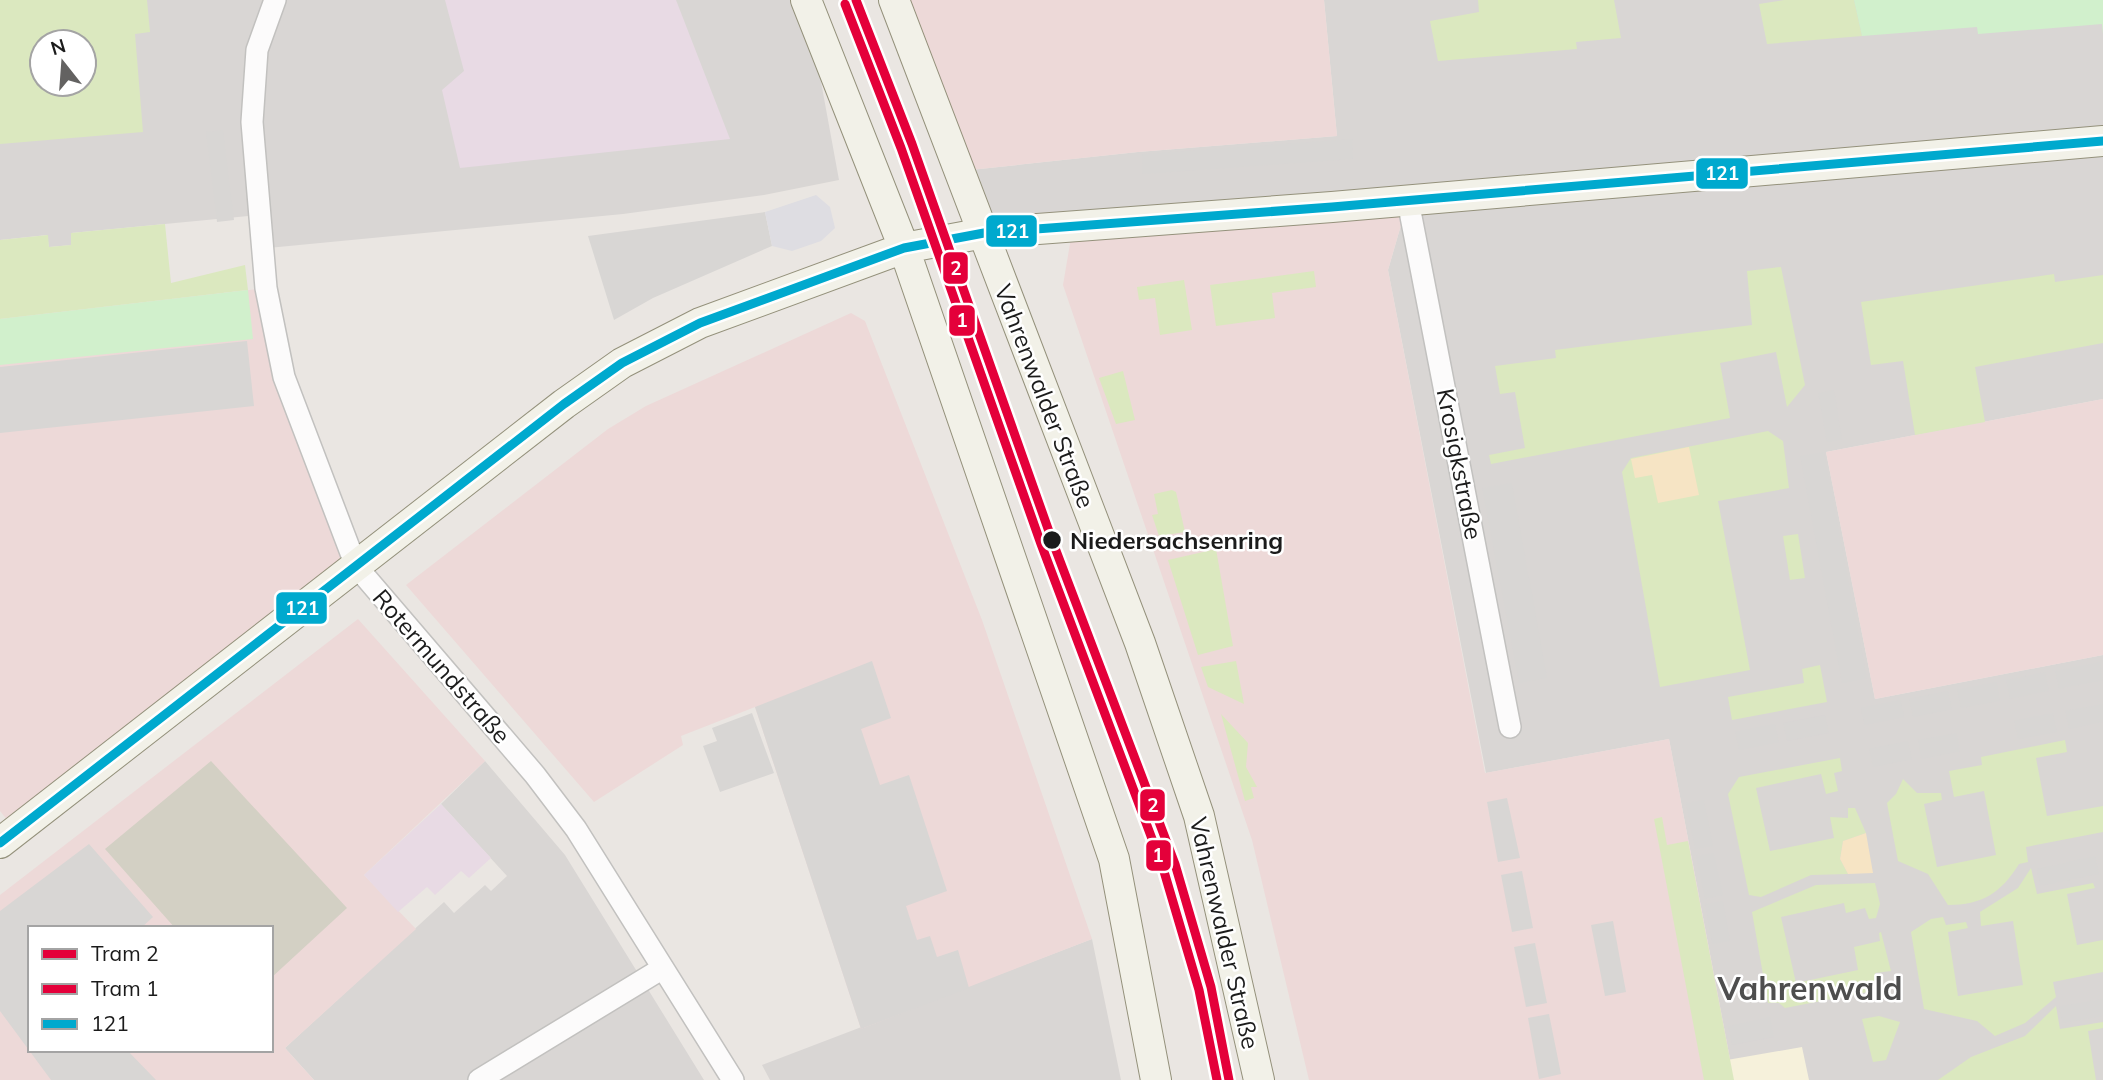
<svg xmlns="http://www.w3.org/2000/svg" width="2103" height="1080" viewBox="0 0 2103 1080" font-family="Mulish,sans-serif">
<style>
.residential{fill:#d9d6d4;fill-rule:evenodd}
.commercial{fill:#edd9d8;fill-rule:evenodd}
.industrial{fill:#e8dae4}
.education{fill:#f6f1db}
.religious{fill:#d8d6d4}
.construction{fill:#d3d0c4}
.grass{fill:#dbe8bf;fill-rule:evenodd}
.sand{fill:#f6e4c4}
.park{fill:#d1f0cc}
.plaza{fill:#dedde2}
.lines{fill:none;stroke-linecap:round;stroke-linejoin:round}
.street-casing{stroke:#c2c1bf;stroke-width:24}
.secondary-casing{stroke:#94917b;stroke-width:32}
.street{stroke:#fcfbfb;stroke-width:21}
.secondary{stroke:#f2f1e8;stroke-width:30}
.bus-1-casing{stroke:#fff;stroke-width:14}
.bus-1{stroke:#00a9ce;stroke-width:9}
.tram-1-casing{stroke:#fff;stroke-width:14}
.tram-2-casing{stroke:#fff;stroke-width:14}
.tram-1{stroke:#e4003a;stroke-width:9}
.tram-2{stroke:#e4003a;stroke-width:9}
.stop-dot{fill:#1b1b1b;stroke:#fff;stroke-width:2.5}
.labels{text-anchor:middle;dominant-baseline:central;stroke-width:5;stroke-linejoin:round;paint-order:stroke}
.street-label{font-size:24px;fill:#1b1b1b;stroke:#fff}
.stop-label{font-size:24px;font-weight:bold;fill:#1b1b1b;stroke:#fff;text-anchor:start}
.district-label{font-size:32px;font-weight:bold;fill:#4e4e4e;stroke:#fff}
.line-badge{stroke:#fff;stroke-width:2.5}
.badge-label{font-size:19px;text-anchor:middle;font-weight:bold;fill:#fff}
</style>
<rect width="100%" height="100%" fill="#eae6e2"/>
<path class="residential" d="M0,0H806L839,180L764,195L623,214L268,248L258,215L71,233L72,245L49,247L47,235L0,240ZM42,42H84V84H42Z
M1324,0H2103V399L1826,452L1875,699L2103,655V1080H1734L1669,739L1486,773L1388,270L1408,201L984,233L961,171L1138,152L1337,136Z
M485,761L565,855L704,1080H314L285,1048L444,902L454,913L485,885L491,891L507,876L441,804Z
M1092,939L1121,1080H770L762,1065Z"/>
<path class="commercial" d="M894,0H1324L1337,136L1138,152L961,171Z
M1408,201L1388,270L1485,773L1669,739L1734,1080H1309L1252,840L1063,285L1073,226Z
M266,288L356,566L16,831L0,811V319Z
M851,313L865,321L982,620L1092,939L861,1029L755,707L681,736L683,745L594,802L406,585L608,429L646,406Z
M2103,399V655L1875,699L1826,452Z
M358,619L485,761L364,875L416,929L285,1048L314,1080H0V895ZM30,928H271V1050H30Z"/>
<path class="industrial" d="M445,0H676L730,139L460,168L442,90L464,71Z
M441,804L491,858L469,878L461,871L435,895L427,887L398,912L364,875Z"/>
<path class="education" d="M1802,1047L1809,1080H1731L1727,1060Z"/>
<path class="religious" d="M223,130L234,220L217,222L206,132Z
M1352,139L1353,159L1143,174L1142,154Z
M765,212L772,246L653,298L614,320L588,236Z
M247,341L254,406L0,433V367Z
M1834,390L1842,439L1827,442L1818,393Z
M1824,452L1867,678L1842,683L1800,456Z
M1512,483L1547,678L1519,683L1482,488Z
M872,661L891,718L861,729L880,785L909,775L947,891L906,906L917,940L930,936L937,957L958,950L969,988L861,1029L755,707Z
M2100,662L2103,680L2059,689L2055,671Z
M2045,672L2049,691L2010,699L2006,680Z
M1997,682L2000,701L1961,708L1957,690Z
M1948,691L1952,709L1913,717L1909,699Z
M1901,700L1904,717L1864,725L1861,708Z
M2103,704V722L2069,729L2065,711Z
M752,713L774,773L720,792L703,746L717,741L712,728Z
M2053,713L2057,732L2018,739L2014,721Z
M1825,715L1829,733L1787,741L1783,723Z
M1775,724L1779,742L1739,750L1735,732Z
M1957,733L1960,751L1921,759L1918,740Z
M1908,741L1912,759L1873,767L1869,749Z
M1507,798L1520,858L1498,862L1487,802Z
M1704,800L1713,846L1695,849L1686,803Z
M89,844L153,917L141,928H30V1050H127L156,1080H51L0,1011V911Z
M1714,853L1723,895L1705,899L1696,856Z
M2095,856L2099,874L2040,886L2037,869Z
M1522,871L1533,928L1512,932L1501,875Z
M1723,901L1730,941L1712,944L1705,904Z
M1613,921L1626,992L1605,996L1591,925Z
M1535,943L1547,1003L1526,1007L1514,947Z
M2103,999V1016L2062,1023L2059,1006Z
M1549,1014L1561,1074L1539,1079L1528,1018Z
M1770,1017L1774,1037L1732,1045L1728,1026Z"/>
<path class="construction" d="M211,761L347,908L271,978V928H175L105,849Z"/>
<path class="grass" d="M0,0H147L150,32L135,34L143,132L0,144ZM42,42H84V84H42Z
M1478,0H1614L1621,38L1576,42L1577,49L1438,61L1430,21L1479,12Z
M1784,0H1854L1862,36L1767,44L1759,4Z
M165,224L171,283L245,265L248,290L0,319V240L48,235L49,247L71,245V233Z
M1781,267L1805,385L1787,407L1776,352L1720,363L1730,418L1491,464L1489,455L1525,448L1515,392L1500,394L1495,366L1556,358L1555,350L1752,325L1747,271Z
M1314,271L1316,287L1272,293L1275,318L1216,326L1210,285Z
M2054,274L2055,282L2103,275V343L1975,367L1985,422L1915,435L1903,361L1871,365L1861,302Z
M1184,280L1192,330L1160,335L1155,298L1139,300L1137,287Z
M1123,371L1135,420L1116,424L1099,378Z
M1768,431L1783,441L1789,488L1718,501L1750,670L1660,687L1622,472L1631,458Z
M1172,490L1176,492L1185,532L1159,536L1152,515L1158,514L1154,494Z
M1798,534L1805,578L1790,580L1783,536Z
M1216,549L1233,646L1198,655L1168,560Z
M1236,661L1244,704L1208,687L1201,667Z
M1820,665L1827,702L1732,720L1728,697L1804,683L1802,669Z
M1221,714L1248,743L1246,767L1257,787H1251L1254,798L1245,801Z
M2065,740L2067,752L2036,758L2047,816L2103,806V832L2026,847L2028,862L2019,864C2001,893 1982,905 1948,905L1928,874L1898,861L1887,803L1896,794L1903,779L1917,793H1941L1942,800L1924,804L1937,867L1996,855L1984,791L1954,797L1949,771L1982,765L1981,757Z
M1840,758L1842,771L1834,773L1838,791L1826,794L1821,774L1756,788L1770,851L1834,838L1830,817L1848,818V808H1855L1866,833L1843,841L1840,859L1848,874L1811,875L1761,897L1749,895L1728,794L1739,777Z
M1662,817L1667,845L1688,841L1734,1080H1704L1654,819Z
M2031,868L2037,894L2093,883L2095,888L2067,894L2077,945L2103,940V972L2053,982L2056,997L2025,1023L1995,1036L1977,1021L1924,1009L1911,932L1931,919L1943,917L1946,925L1966,922L1968,928L1948,932L1958,996L2023,985L2013,921L1981,926L1980,912L2018,888Z
M1875,883L1880,904L1876,918L1869,919L1865,908L1846,913L1844,903L1781,917L1796,983L1858,970L1854,947L1880,941L1879,933L1881,932L1891,971L1875,973L1878,990L1785,1008L1779,1003H1768L1752,912L1816,885Z
M2056,1006L2060,1029L2103,1022V1028L2088,1031L2096,1080H1938L1971,1057L2025,1036Z
M1879,1016L1900,1022L1886,1060L1873,1062L1862,1019Z"/>
<path class="sand" d="M1689,447L1699,495L1658,503L1652,475L1635,478L1631,459Z
M1866,833L1873,873L1848,874L1840,859L1843,841Z"/>
<path class="park" d="M1854,0H2103V34L2102,24L1978,34L1977,27L1862,36Z
M248,290L253,339L0,365V319Z"/>
<path class="plaza" d="M816,195L830,207L835,228L821,241L792,251L772,246L765,212Z"/>
<g class="lines">
<g class="street-casing">
<path id="street" d="M275,0L257,50L252,122L266,288L284,377L356,566L535,775L576,829L733,1080
M1408,201L1510,727
M479,1080L663,968"/>
</g>
<g class="secondary-casing">
<path id="secondary" d="M806,0L904,248L1114,859L1156,1080
M894,0L1140,643L1199,816L1259,1080
M0,843L564,404L622,363L700,323L904,248L984,233L1332,207L2103,141"/>
</g>
<use href="#street" class="street"/>
<use href="#secondary" class="secondary"/>
<g class="bus-1-casing">
<path id="bus-1" d="M0,843L564,404L622,363L700,323L904,248L984,233L1332,207L2103,141"/>
</g>
<use href="#bus-1" class="bus-1"/>
<g class="tram-1-casing">
<path id="tram-1" d="M856,0L912,144L1052,540L1175,864L1211,987L1229,1080"/>
</g>
<g class="tram-2-casing">
<path id="tram-2" d="M845,4L901,148L1041,544L1163,868L1199,990L1217,1080"/>
</g>
<use href="#tram-1" class="tram-1"/>
<use href="#tram-2" class="tram-2"/>
</g>
<circle class="stop-dot" cx="1052" cy="540" r="10"/>
<g class="labels">
<g class="street-label">
<text transform="translate(1045 396) rotate(69)">Vahrenwalder Straße</text>
<text transform="translate(1460 464) rotate(79)">Krosigkstraße</text>
<text transform="translate(442 666) rotate(49)">Rotermundstraße</text>
<text transform="translate(1225 933) rotate(77)">Vahrenwalder Straße</text>
</g>
<g class="stop-label">
<text x="1070" y="540">Niedersachsenring</text>
</g>
<g class="district-label">
<text x="1810" y="988">Vahrenwald</text>
</g>
</g>
<g class="line-badge">
<rect x="1695" y="157" width="54" height="33" rx="7" fill="#00a9ce"/>
<rect x="985" y="214" width="53" height="34" rx="7" fill="#00a9ce"/>
<rect x="942" y="251" width="27" height="34" rx="7" fill="#e4003a"/>
<rect x="948" y="304" width="28" height="33" rx="7" fill="#e4003a"/>
<rect x="275" y="591" width="53" height="34" rx="7" fill="#00a9ce"/>
<rect x="1139" y="788" width="27" height="34" rx="7" fill="#e4003a"/>
<rect x="1145" y="839" width="27" height="33" rx="7" fill="#e4003a"/>
</g>
<g class="badge-label">
<text x="1722" y="180">121</text>
<text x="1012" y="238">121</text>
<text x="956" y="275">2</text>
<text x="962" y="327">1</text>
<text x="302" y="615">121</text>
<text x="1153" y="812">2</text>
<text x="1158" y="862">1</text>
</g>
<rect x="28" y="926" width="245" height="126" fill="#ffffff" stroke="#a4a4a4" stroke-width="2"/>
<rect x="42" y="949" width="35" height="10" fill="#e4003a" stroke="#a4a4a4" stroke-width="2"/>
<text x="91" y="961" font-size="21" fill="#1b1b1b">Tram 2</text>
<rect x="42" y="984" width="35" height="10" fill="#e4003a" stroke="#a4a4a4" stroke-width="2"/>
<text x="91" y="996" font-size="21" fill="#1b1b1b">Tram 1</text>
<rect x="42" y="1019" width="35" height="10" fill="#00a9ce" stroke="#a4a4a4" stroke-width="2"/>
<text x="91" y="1031" font-size="21" fill="#1b1b1b">121</text>
<g transform="translate(63 63) rotate(343)"><circle r="33" fill="#ffffff" stroke="#a4a4a4" stroke-width="2"/>
<path d="M0-5L12 26L0 18L-12 26Z" fill="#636261"/>
<text y="-10" font-size="19" font-weight="bold" text-anchor="middle" fill="#1b1b1b">N</text>
</g>
</svg>
